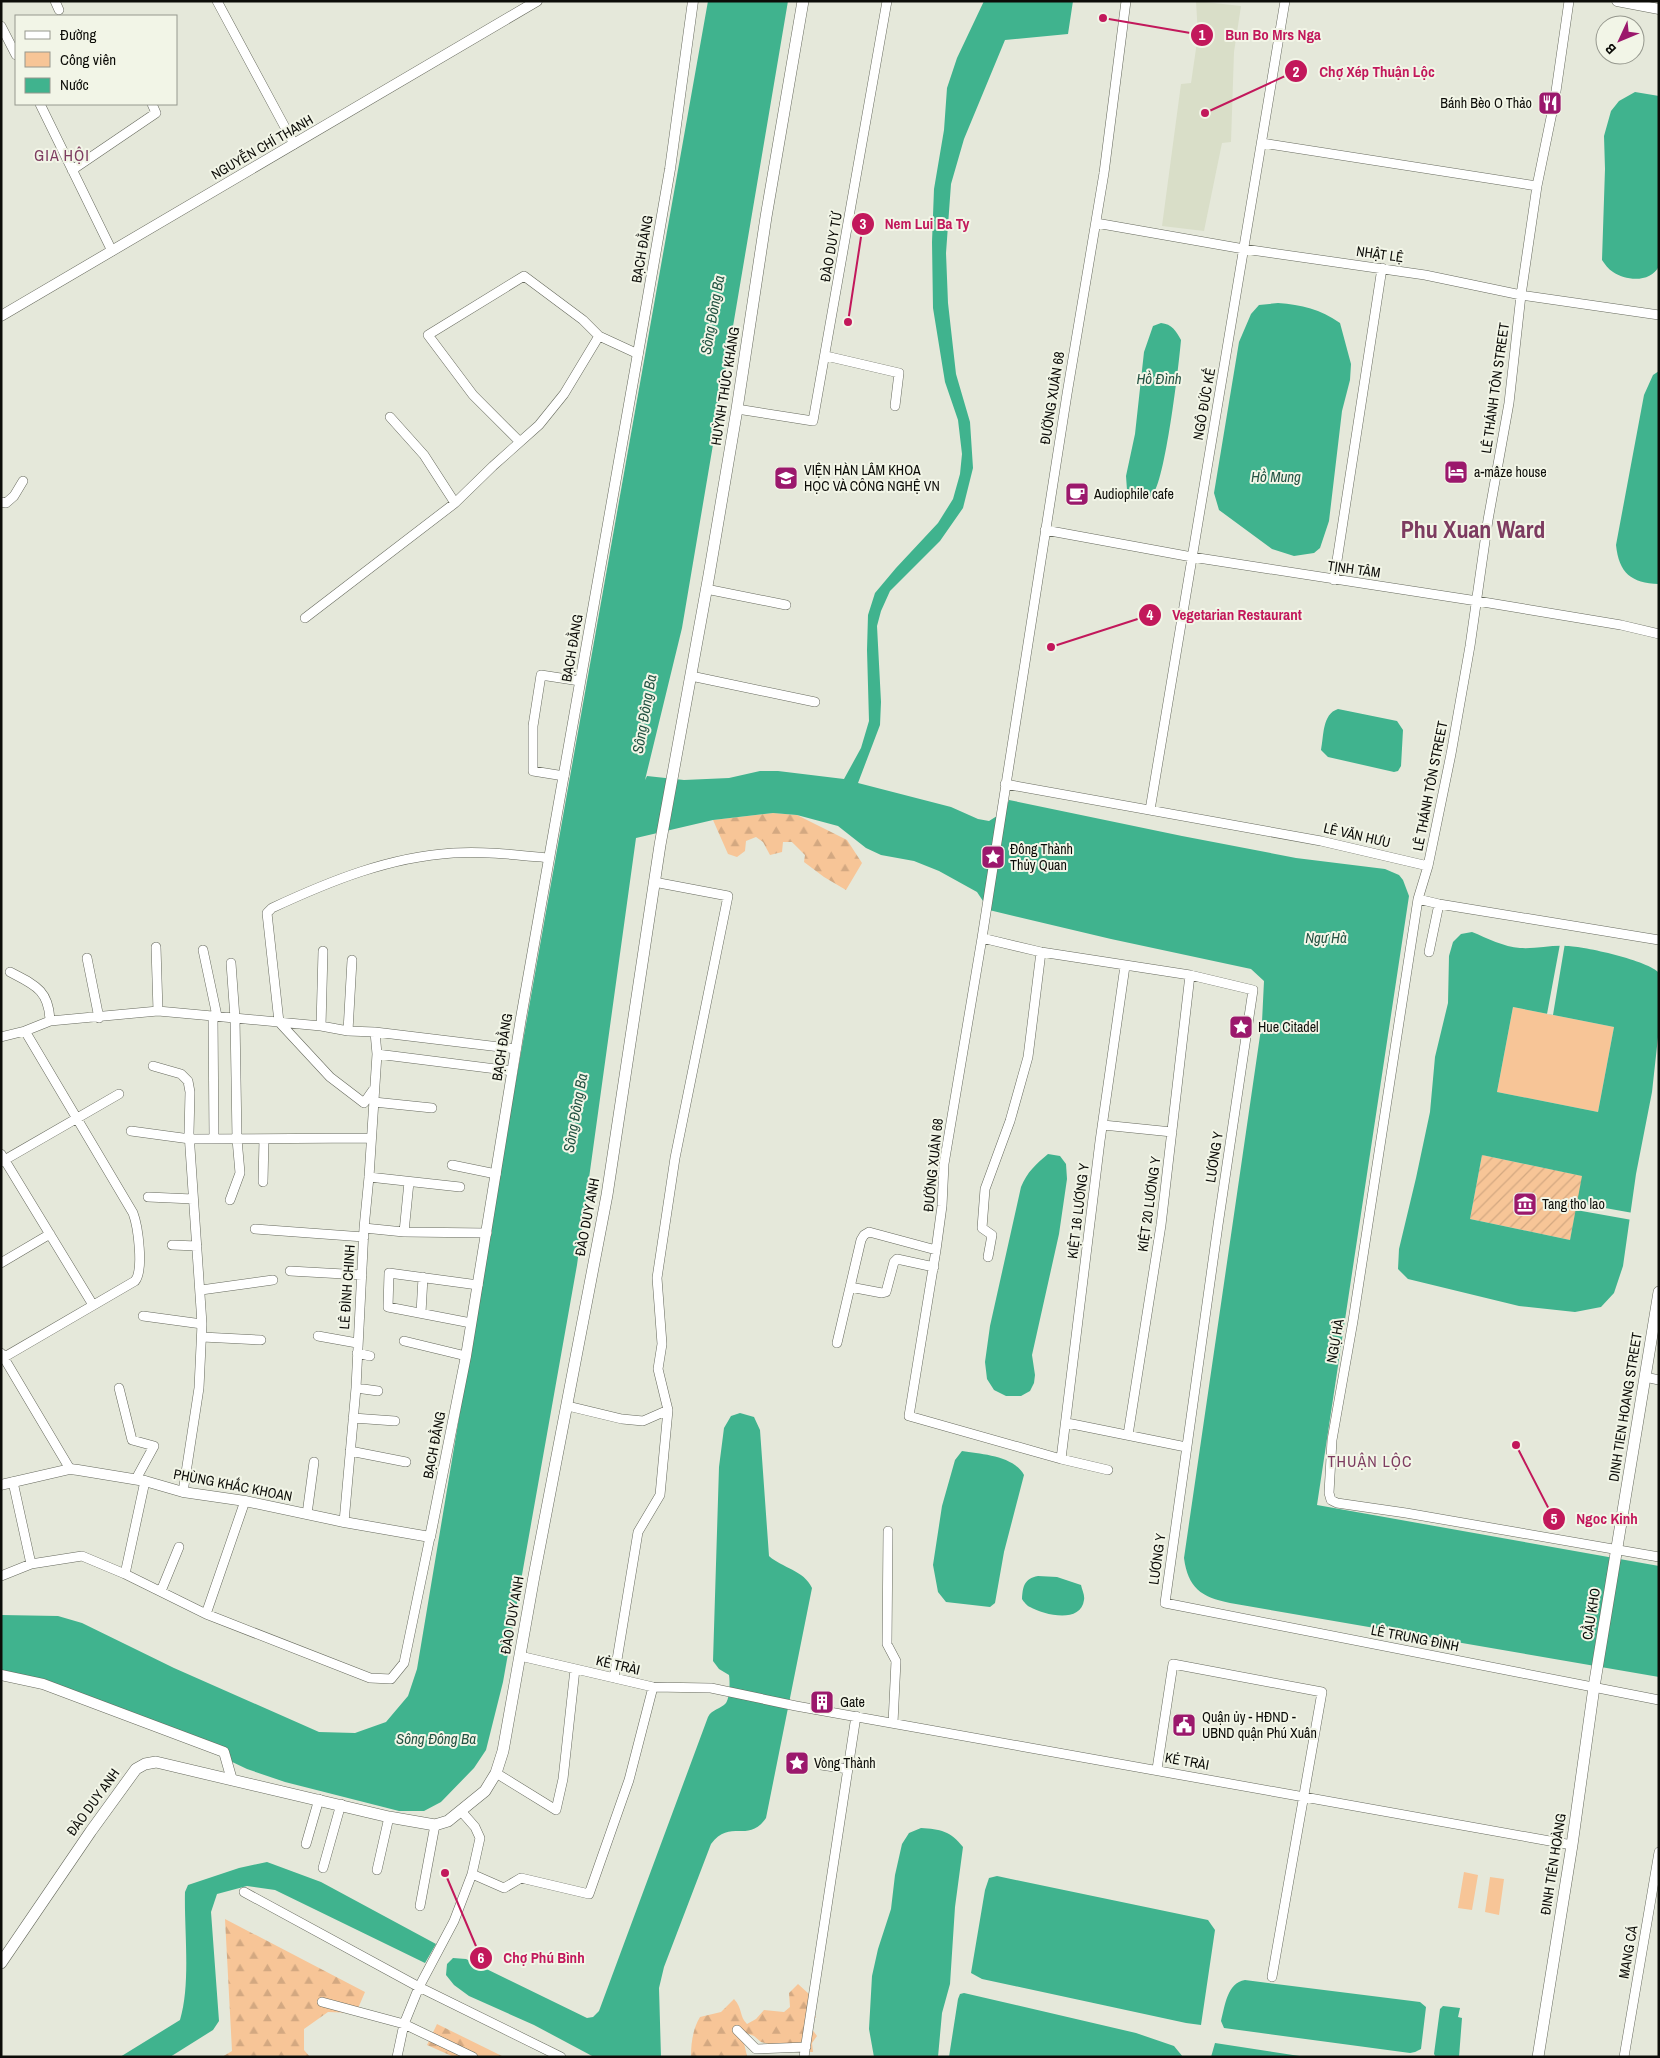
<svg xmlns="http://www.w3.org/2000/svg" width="1660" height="2058" viewBox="0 0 1660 2058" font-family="'Archivo Narrow',sans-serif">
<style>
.built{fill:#d9dec8}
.forest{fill:url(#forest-firs)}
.park{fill:#f7c597}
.garden{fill:url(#garden-furrows)}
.water{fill:#40b38e;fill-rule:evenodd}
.pier{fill:#e5e8da}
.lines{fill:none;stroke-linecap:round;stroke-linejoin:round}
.minor-casing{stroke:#66695d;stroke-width:10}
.tertiary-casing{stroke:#66695d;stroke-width:11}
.secondary-casing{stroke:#66695d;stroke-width:12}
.minor{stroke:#fff;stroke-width:9}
.tertiary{stroke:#fff;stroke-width:10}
.secondary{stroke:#fff;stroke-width:11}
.labels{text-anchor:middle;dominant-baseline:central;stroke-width:4;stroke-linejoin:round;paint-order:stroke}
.poi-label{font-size:14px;fill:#0c0c08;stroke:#f2f5e7;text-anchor:start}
.street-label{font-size:14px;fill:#0c0c08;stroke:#f2f5e7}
.water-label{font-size:15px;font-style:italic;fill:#235242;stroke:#f2f5e7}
.quarter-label{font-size:16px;letter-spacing:1px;fill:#7d3c60;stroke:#f2f5e7}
.town-label{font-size:24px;font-weight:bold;fill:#7d3c60;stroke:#f2f5e7}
.leader{fill:none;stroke:#c2185b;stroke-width:2}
.callout-dot{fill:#c2185b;stroke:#f2f5e7;stroke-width:2}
.mark-label{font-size:15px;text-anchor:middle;font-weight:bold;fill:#fff}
.callout-label{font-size:15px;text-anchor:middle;font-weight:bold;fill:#c2185b;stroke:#f2f5e7;stroke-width:4;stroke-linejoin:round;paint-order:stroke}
</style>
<defs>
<pattern id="forest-firs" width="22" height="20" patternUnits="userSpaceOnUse" patternTransform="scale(1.25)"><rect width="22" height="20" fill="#f7c597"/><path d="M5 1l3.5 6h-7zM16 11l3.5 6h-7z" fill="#d3a881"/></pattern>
<pattern id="garden-furrows" width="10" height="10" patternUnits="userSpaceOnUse" patternTransform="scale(1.25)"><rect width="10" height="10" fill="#f7c597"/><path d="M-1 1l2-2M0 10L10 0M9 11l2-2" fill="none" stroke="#d3a881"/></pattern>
</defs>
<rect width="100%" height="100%" fill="#e5e8da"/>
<path class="built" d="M1196,1L1241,6L1234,52L1231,142L1222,143L1204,231L1162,226L1181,84L1191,83L1198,35Z"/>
<path class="forest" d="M773,813L797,815L847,840L862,863L846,890L824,877L804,862L805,855L792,842H783L782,852L770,855L763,842L756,837L746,841L745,851L737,857L728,854L713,820Z
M225,1919L365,1992L356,2013L328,2012L304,2029V2050L310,2057H222L232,2051Z
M798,1984L809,1994L815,2003L809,2009L816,2017L809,2025L817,2036L812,2043L813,2052H800L761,2042L754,2036L746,2033L743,2039L747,2056L763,2057H691C691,2042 693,2029 700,2017L721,2012L734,1999C743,2009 739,2016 747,2024L756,2019L764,2010L784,2012L790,2007L789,1993Z
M437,2024L504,2057H454L427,2045Z"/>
<path class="park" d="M1513,1007L1614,1027L1598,1112L1497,1092Z
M1464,1872L1478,1875L1472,1910L1458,1908Z
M1490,1877L1504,1879L1499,1915L1485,1912Z"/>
<path class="garden" d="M1482,1155L1583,1176L1570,1240L1470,1219Z"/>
<path class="water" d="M708,1H788L682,628L645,780L647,776L684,780L729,778L760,771H778L844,779L861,748L869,721L867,650L868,615L875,593L896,568L938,523L953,499L960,474L962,454L958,420L945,382L933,308L932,242L934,189L944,130L947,88L957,58L984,1H1073L1068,34L1005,40L964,139L951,184L946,253L948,303L956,374L970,422L973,468L963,508L940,541L890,591L881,611L877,626L881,702L880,725L858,783L951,807L978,819L989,821L1005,811L1009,800L1182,836L1296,858L1385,869L1399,875L1403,880L1409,896L1317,1505L1659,1566V1677L1230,1603C1201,1597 1188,1588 1184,1558L1262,1022L1264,981L1251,969L1111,939L989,910L977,892L939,871L914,861L881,855L866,848L838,826L797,815L773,813L713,820L636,838L577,1265L503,1682L486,1750L474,1768L441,1802L424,1811H399L285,1782L247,1769L146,1721L1,1673V1615L58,1616L82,1623L174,1668L319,1732L355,1733L386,1722L408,1696L417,1669L507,1131Z
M1635,92L1659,96V266C1651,283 1626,281 1613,272C1608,269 1605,264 1602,260L1605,169L1604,136L1611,111L1619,101Z
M1278,303C1302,305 1320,309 1340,323L1351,364L1350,380L1342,411L1329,521L1320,548L1314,553L1294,556L1272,549L1219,510L1214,493L1239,342L1251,314L1259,305Z
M1161,323C1172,324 1176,331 1181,340C1179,364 1165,484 1152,495C1147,500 1142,501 1135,500L1127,490L1126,476L1135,434L1144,352L1153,326Z
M1659,371V584C1631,583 1619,573 1616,545L1644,395L1653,375Z
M1338,709L1397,721L1403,730L1401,766L1398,771L1394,772L1328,757L1321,750C1324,736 1322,714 1338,709Z
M1472,932C1487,938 1504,947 1520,948C1536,949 1551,945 1567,946C1583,946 1650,961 1659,973V1028L1652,1092L1636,1174L1623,1266L1614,1293L1601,1307L1575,1312L1519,1306L1408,1279L1398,1269L1399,1249L1416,1178L1430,1112L1435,1057L1448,1003L1449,956L1453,942L1461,934ZM1513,1007L1614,1027L1598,1112L1497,1092ZM1482,1155L1582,1176L1570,1240L1470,1219Z
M1048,1154L1060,1156L1066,1164L1067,1179L1059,1234L1032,1355L1035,1375L1034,1383L1030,1391L1021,1396H1006L994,1390L987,1379L985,1362L990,1326L1021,1187C1027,1172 1036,1164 1048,1154Z
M740,1413L754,1417L760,1430L769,1556C782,1568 804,1570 812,1588L766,1818C748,1844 730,1818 711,1844L664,1967L659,1988L661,2057H594L534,2025L469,1996L454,1985L446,1975L447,1964L453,1958L466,1959L587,2018L593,2017L599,2011L708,1717C712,1709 721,1709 726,1703C730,1697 730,1681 729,1675L719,1669L713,1661L719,1467L724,1428L731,1416Z
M962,1451C982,1454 1014,1456 1024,1475L1004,1552L995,1603L990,1607L946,1602L938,1592L933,1565L942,1506L955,1460Z
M1038,1576L1057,1577L1081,1585C1082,1590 1085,1595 1084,1600C1081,1624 1044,1615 1030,1607C1027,1606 1024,1602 1022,1599C1023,1586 1024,1579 1038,1576Z
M921,1828C940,1829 951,1831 963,1847L955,1907L950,1984L942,2013L938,2057H874L869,2029L872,1976L878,1949L891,1909L895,1875L902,1844L909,1833Z
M267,1862L321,1882L436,1944L425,1963L275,1890L247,1886L217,1894L211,1912L219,2021L213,2030L170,2057H120L180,2020C191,1984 184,1930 185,1892L188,1885L239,1868Z
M997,1876L1208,1920L1215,1930L1201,2025L1186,2023L982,1979L971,1973L985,1890L989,1878Z
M1245,1980L1420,2002L1426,2007L1421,2049L1415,2052L1410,2053L1224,2028L1221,2021C1225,2006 1227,1983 1245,1980Z
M964,1993L1136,2033L1174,2046L1183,2057H949L958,1999L960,1994Z
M1443,2006L1460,2008L1458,2017L1462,2018L1459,2057H1436L1434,2054L1440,2009Z
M1215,2043L1306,2057H1211Z"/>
<path class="pier" d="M1565,943L1553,1015L1547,1014L1560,944Z
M1577,1203L1633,1213L1632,1220L1576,1210Z"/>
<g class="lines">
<g class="minor-casing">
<path id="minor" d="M55,1L59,10
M217,1L294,144
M1569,1L1555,98L1537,186L1521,295L1509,403L1488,520L1470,646L1451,754L1428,866L1418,899L1353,1321L1332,1440L1329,1493L1331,1500L1337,1503L1406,1513L1659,1557
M1,26L16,55
M40,104L112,251
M1262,143L1537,186
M72,170L156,113L152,104
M1096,223L1244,249L1425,275L1521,295L1659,315
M826,356L899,373L895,406
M737,409L813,421L887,1
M390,417L424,455L455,503
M520,442L473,395L428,335L524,276L583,320L599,336L638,354
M1,502L6,503L14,496L23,481
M1045,530L1192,557L1477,601L1621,625L1659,634
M1334,580L1382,268
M706,589L786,605
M305,618L455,503L493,466L539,425L564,394L599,336
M691,676L815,702
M564,776L533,771V726L541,675L580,681
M1005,784L1321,841L1428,866
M1150,810L1285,1
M1418,899L1439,904L1659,940
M982,938L1041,952L1190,975L1253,990L1218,1225L1165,1603L1659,1700
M156,947L158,1011
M203,950L217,1016
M1429,952L1439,904
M87,958L99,1018
M10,972C35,985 49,990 50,1021
M213,1016L214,1139
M321,1026L323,951
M348,1031L352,960
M1,1037L25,1031L50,1021L158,1011L321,1026L348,1031L375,1032L516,1049
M377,1054L512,1071
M153,1066L181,1074L188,1081L190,1092L189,1133L202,1324L199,1388L183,1492
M373,1090L364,1103L330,1077L279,1022L267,913L272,908C330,881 389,857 453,853C485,851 518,855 549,858
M374,1102L432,1108
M1103,1125L1172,1132
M131,1131L190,1139L371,1138
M1,1154L93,1305
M1,1162L119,1094
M452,1165L496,1174
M369,1177L460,1187
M263,1182L264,1139
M148,1197L193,1199
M230,1200L240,1173L237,1139L235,1018L231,963
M364,1228L404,1232L487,1233
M255,1229L364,1237
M404,1232L409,1182
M172,1245L197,1246
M988,1257L992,1235L982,1228L985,1189L1010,1121L1028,1057L1041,952
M1,1263L50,1234
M290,1271L362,1275
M850,1287L882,1293L886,1292L894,1262L897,1259L934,1267
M201,1290L273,1280
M421,1313L423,1277
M143,1316L202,1324
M471,1323L388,1307L389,1273L478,1285
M318,1336L357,1343
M202,1337L261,1340
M404,1341L466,1356
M837,1343L861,1240L864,1235L869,1232L936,1250
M1,1353L70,1469
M357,1353L370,1356
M1,1359L135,1281C144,1270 138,1226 133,1213L25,1031
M1645,1377L1659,1380
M119,1388L132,1440L154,1446L136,1479
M356,1388L378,1391
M568,1406L622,1419L643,1421L668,1410
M353,1418L395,1421
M1067,1423L1186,1447
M1128,1435L1161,1225L1190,975
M350,1451L406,1462
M1061,1459L1100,1141L1125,966
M1108,1470L1061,1459L909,1416L936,1250L942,1206L944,1164L982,938L1067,394L1104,173L1126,1
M13,1482L31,1564
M307,1514L314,1462
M344,1522L356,1388L364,1228L369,1177L377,1054L375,1032
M888,1531L887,1644L896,1661L893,1723
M125,1574L145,1481
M1,1576L31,1564L82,1556L125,1574L206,1614L370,1678L391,1679L404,1663L430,1537
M161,1591L179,1547
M206,1614L245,1501
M520,1656L653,1687L711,1688L796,1706L1572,1845
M614,1678L638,1532L660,1495L668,1410L658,1369L662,1344L657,1278L675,1158L728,896L654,882
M821,1765L848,1769
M1157,1769L1173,1664L1322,1692L1272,1977
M496,1773L556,1810L563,1779L575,1669
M306,1844L319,1799
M323,1868L341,1804
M377,1870L389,1817
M472,1874L504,1888L521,1878L589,1894L629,1780L653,1687
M244,1892L419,1987L561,2057
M420,1906L435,1825
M322,2002L404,2024L473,2057
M737,2030L756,2049L806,2047
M397,2057L404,2024L419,1987L454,1921L472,1874L480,1838L475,1827L461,1811
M804,2057L856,1716
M1624,2057L1659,1852"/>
</g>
<g class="tertiary-casing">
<path id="tertiary" d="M1617,1L1659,9
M1,316L537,1
M1,1485L70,1469L78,1470L145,1481L183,1492L245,1501L344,1522L430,1537L466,1356L521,1018L647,302L670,169L693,1
M1,1675L43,1684L224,1752L232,1780"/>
</g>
<g class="secondary-casing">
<path id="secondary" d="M1,1963L91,1831L136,1769L145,1764L156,1762L389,1817L435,1825L448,1821L485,1791L496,1773L503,1751L534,1576L607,1195L660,845L709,575L737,409L766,217L803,1
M1538,2057L1572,1845L1594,1687L1659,1292"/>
</g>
<use href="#minor" class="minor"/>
<use href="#tertiary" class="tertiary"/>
<use href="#secondary" class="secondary"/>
</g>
<defs>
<g id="restaurant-square" transform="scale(1.25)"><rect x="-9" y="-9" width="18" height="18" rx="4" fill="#9b186c" stroke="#f2f5e7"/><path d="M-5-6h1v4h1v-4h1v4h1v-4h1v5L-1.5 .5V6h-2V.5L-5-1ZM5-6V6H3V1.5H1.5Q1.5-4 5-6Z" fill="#fff"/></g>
<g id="hotel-square" transform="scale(1.25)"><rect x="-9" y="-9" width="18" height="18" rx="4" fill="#9b186c" stroke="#f2f5e7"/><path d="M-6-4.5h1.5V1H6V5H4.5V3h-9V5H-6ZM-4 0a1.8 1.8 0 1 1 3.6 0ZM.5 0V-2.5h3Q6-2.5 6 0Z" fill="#fff"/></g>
<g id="university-square" transform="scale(1.25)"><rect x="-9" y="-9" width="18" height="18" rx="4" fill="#9b186c" stroke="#f2f5e7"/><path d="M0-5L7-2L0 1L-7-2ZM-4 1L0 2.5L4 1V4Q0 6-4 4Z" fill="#fff"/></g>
<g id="cafe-square" transform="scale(1.25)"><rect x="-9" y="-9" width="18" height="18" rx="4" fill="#9b186c" stroke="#f2f5e7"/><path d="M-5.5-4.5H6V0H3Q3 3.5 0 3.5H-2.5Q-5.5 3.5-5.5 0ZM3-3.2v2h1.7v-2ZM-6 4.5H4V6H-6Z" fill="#fff"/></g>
<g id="sight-square" transform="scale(1.25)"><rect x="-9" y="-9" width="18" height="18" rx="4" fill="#9b186c" stroke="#f2f5e7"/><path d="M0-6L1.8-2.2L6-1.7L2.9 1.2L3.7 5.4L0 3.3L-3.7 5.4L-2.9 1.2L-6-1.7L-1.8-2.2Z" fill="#fff"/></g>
<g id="museum-square" transform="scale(1.25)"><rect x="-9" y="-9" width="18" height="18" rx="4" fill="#9b186c" stroke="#f2f5e7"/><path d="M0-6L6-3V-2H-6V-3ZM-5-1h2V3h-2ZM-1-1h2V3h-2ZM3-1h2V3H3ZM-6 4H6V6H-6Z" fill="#fff"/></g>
<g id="building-square" transform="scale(1.25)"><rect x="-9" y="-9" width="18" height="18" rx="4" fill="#9b186c" stroke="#f2f5e7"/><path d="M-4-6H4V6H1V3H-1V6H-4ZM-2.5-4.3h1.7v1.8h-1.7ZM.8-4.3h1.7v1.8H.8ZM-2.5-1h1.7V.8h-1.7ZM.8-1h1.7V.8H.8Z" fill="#fff"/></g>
<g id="civic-square" transform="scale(1.25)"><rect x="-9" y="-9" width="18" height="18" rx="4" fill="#9b186c" stroke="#f2f5e7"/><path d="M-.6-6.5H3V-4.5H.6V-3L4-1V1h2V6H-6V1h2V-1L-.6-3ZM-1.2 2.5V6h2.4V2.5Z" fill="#fff"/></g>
</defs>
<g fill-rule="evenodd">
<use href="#restaurant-square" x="1550" y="103"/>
<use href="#hotel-square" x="1456" y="472"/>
<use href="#university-square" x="786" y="478"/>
<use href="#cafe-square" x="1077" y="494"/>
<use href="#sight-square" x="993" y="857"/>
<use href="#sight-square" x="1241" y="1027"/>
<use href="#museum-square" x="1525" y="1204"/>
<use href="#building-square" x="822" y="1702"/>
<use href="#civic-square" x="1184" y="1725"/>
<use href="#sight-square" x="797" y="1763"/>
</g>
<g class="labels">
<g class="poi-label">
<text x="1532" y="103" text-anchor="end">Bánh Bèo O Thảo</text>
<text x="804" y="470">VIỆN HÀN LÂM KHOA<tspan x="804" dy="16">HỌC VÀ CÔNG NGHỆ VN</tspan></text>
<text x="1474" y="472">a-mâze house</text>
<text x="1094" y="494">Audiophile cafe</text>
<text x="1010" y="849">Đông Thành<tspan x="1010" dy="16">Thủy Quan</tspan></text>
<text x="1258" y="1027">Hue Citadel</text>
<text x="1542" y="1204">Tang tho lao</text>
<text x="840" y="1702">Gate</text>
<text x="1202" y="1717">Quận ủy - HĐND -<tspan x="1202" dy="16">UBND quận Phú Xuân</tspan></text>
<text x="814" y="1763">Vòng Thành</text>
</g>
<g class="street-label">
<text transform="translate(262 147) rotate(-30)">NGUYỄN CHÍ THANH</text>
<text transform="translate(831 247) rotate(-80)">ĐÀO DUY TỪ</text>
<text transform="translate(642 249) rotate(-80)">BẠCH ĐẰNG</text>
<text transform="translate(1380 254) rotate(8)">NHẬT LỆ</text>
<text transform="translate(725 386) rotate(-81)">HUỲNH THÚC KHÁNG</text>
<text transform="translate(1495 388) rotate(-82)">LÊ THÁNH TÔN STREET</text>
<text transform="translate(1052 398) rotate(-81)">ĐƯỜNG XUÂN 68</text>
<text transform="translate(1204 404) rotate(-80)">NGÔ ĐỨC KẾ</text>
<text transform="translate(1354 569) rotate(8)">TỊNH TÂM</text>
<text transform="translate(572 648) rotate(-80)">BẠCH ĐẰNG</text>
<text transform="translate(1430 786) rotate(-79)">LÊ THÁNH TÔN STREET</text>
<text transform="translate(1357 835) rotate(13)">LÊ VĂN HƯU</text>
<text transform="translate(502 1047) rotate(-81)">BẠCH ĐẰNG</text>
<text transform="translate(1214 1157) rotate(-81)">LƯƠNG Y</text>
<text transform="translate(933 1165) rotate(-84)">ĐƯỜNG XUÂN 68</text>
<text transform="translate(1149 1204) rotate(-82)">KIỆT 20 LƯƠNG Y</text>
<text transform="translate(1078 1211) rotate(-83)">KIỆT 16 LƯƠNG Y</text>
<text transform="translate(587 1217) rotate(-79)">ĐÀO DUY ANH</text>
<text transform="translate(347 1287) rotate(-86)">LÊ ĐÌNH CHINH</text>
<text transform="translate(1335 1341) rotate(-80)">NGỰ HÀ</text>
<text transform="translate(1625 1407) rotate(-81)">DINH TIEN HOANG STREET</text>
<text transform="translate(434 1445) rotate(-79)">BẠCH ĐẰNG</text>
<text transform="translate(233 1485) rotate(11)">PHÙNG KHẮC KHOAN</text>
<text transform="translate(1157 1559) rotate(-82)">LƯƠNG Y</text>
<text transform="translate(1591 1614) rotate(-81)">CẦU KHO</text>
<text transform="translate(512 1615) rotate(-80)">ĐÀO DUY ANH</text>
<text transform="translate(1415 1638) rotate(11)">LÊ TRUNG ĐÌNH</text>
<text transform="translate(618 1665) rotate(13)">KẺ TRÀI</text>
<text transform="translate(1187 1761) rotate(10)">KẺ TRÀI</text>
<text transform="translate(93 1802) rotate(-54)">ĐÀO DUY ANH</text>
<text transform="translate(1553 1864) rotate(-81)">ĐINH TIÊN HOÀNG</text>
<text transform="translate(1628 1952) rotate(-80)">MANG CÁ</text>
</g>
<g class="water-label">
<text transform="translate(712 315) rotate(-80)">Sông Đông Ba</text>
<text x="1159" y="378">Hồ Đình</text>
<text x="1276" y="476">Hồ Mung</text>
<text transform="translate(644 714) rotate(-80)">Sông Đông Ba</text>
<text x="1326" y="937">Ngự Hà</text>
<text transform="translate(575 1113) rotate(-80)">Sông Đông Ba</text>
<text x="436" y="1738">Sông Đông Ba</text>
</g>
<g class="quarter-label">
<text x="62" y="155">GIA HỘI</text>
<text x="1370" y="1461">THUẬN LỘC</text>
</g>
<g class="town-label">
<text x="1473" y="529">Phu Xuan Ward</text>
</g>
</g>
<path class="leader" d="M1103 18L1202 35M1205 113L1296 71M848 322L863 224M1051 647L1150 615M1516 1445L1554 1519M445 1873L481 1958"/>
<g class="callout-dot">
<circle cx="1103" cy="18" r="5"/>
<circle cx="1205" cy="113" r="5"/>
<circle cx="848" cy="322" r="5"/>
<circle cx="1051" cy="647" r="5"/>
<circle cx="1516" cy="1445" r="5"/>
<circle cx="445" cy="1873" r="5"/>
<circle cx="1202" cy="35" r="12"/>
<circle cx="1296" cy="71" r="12"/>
<circle cx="863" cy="224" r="12"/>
<circle cx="1150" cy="615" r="12"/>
<circle cx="1554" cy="1519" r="12"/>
<circle cx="481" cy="1958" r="12"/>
</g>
<g class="mark-label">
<text x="1202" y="40">1</text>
<text x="1296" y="77">2</text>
<text x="863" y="229">3</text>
<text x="1150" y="620">4</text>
<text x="1554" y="1524">5</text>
<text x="481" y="1963">6</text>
</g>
<g class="callout-label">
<text x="1273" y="40">Bun Bo Mrs Nga</text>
<text x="1377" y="77">Chợ Xép Thuận Lộc</text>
<text x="927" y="229">Nem Lui Ba Ty</text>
<text x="1237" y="620">Vegetarian Restaurant</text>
<text x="1607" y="1524">Ngoc Kinh</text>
<text x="544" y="1963">Chợ Phú Bình</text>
</g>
<rect width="1660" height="2058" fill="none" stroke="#0c0c08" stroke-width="5"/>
<rect x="15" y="15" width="162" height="90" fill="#f2f5e7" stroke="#96988e"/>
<rect x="25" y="31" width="25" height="8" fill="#ffffff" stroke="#96988e"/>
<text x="60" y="40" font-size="15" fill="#0c0c08">Đường</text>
<rect x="25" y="52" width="25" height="15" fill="#f7c597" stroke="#96988e"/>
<text x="60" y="65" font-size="15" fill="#0c0c08">Công viên</text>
<rect x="25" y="78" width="25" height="15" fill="#40b38e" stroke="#96988e"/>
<text x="60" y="90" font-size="15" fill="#0c0c08">Nước</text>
<g transform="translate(1620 40) rotate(226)"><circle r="24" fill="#f2f5e7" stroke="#96988e"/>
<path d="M0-4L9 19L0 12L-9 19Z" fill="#9b186c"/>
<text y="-8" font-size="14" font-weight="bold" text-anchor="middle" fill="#0c0c08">B</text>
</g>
</svg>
